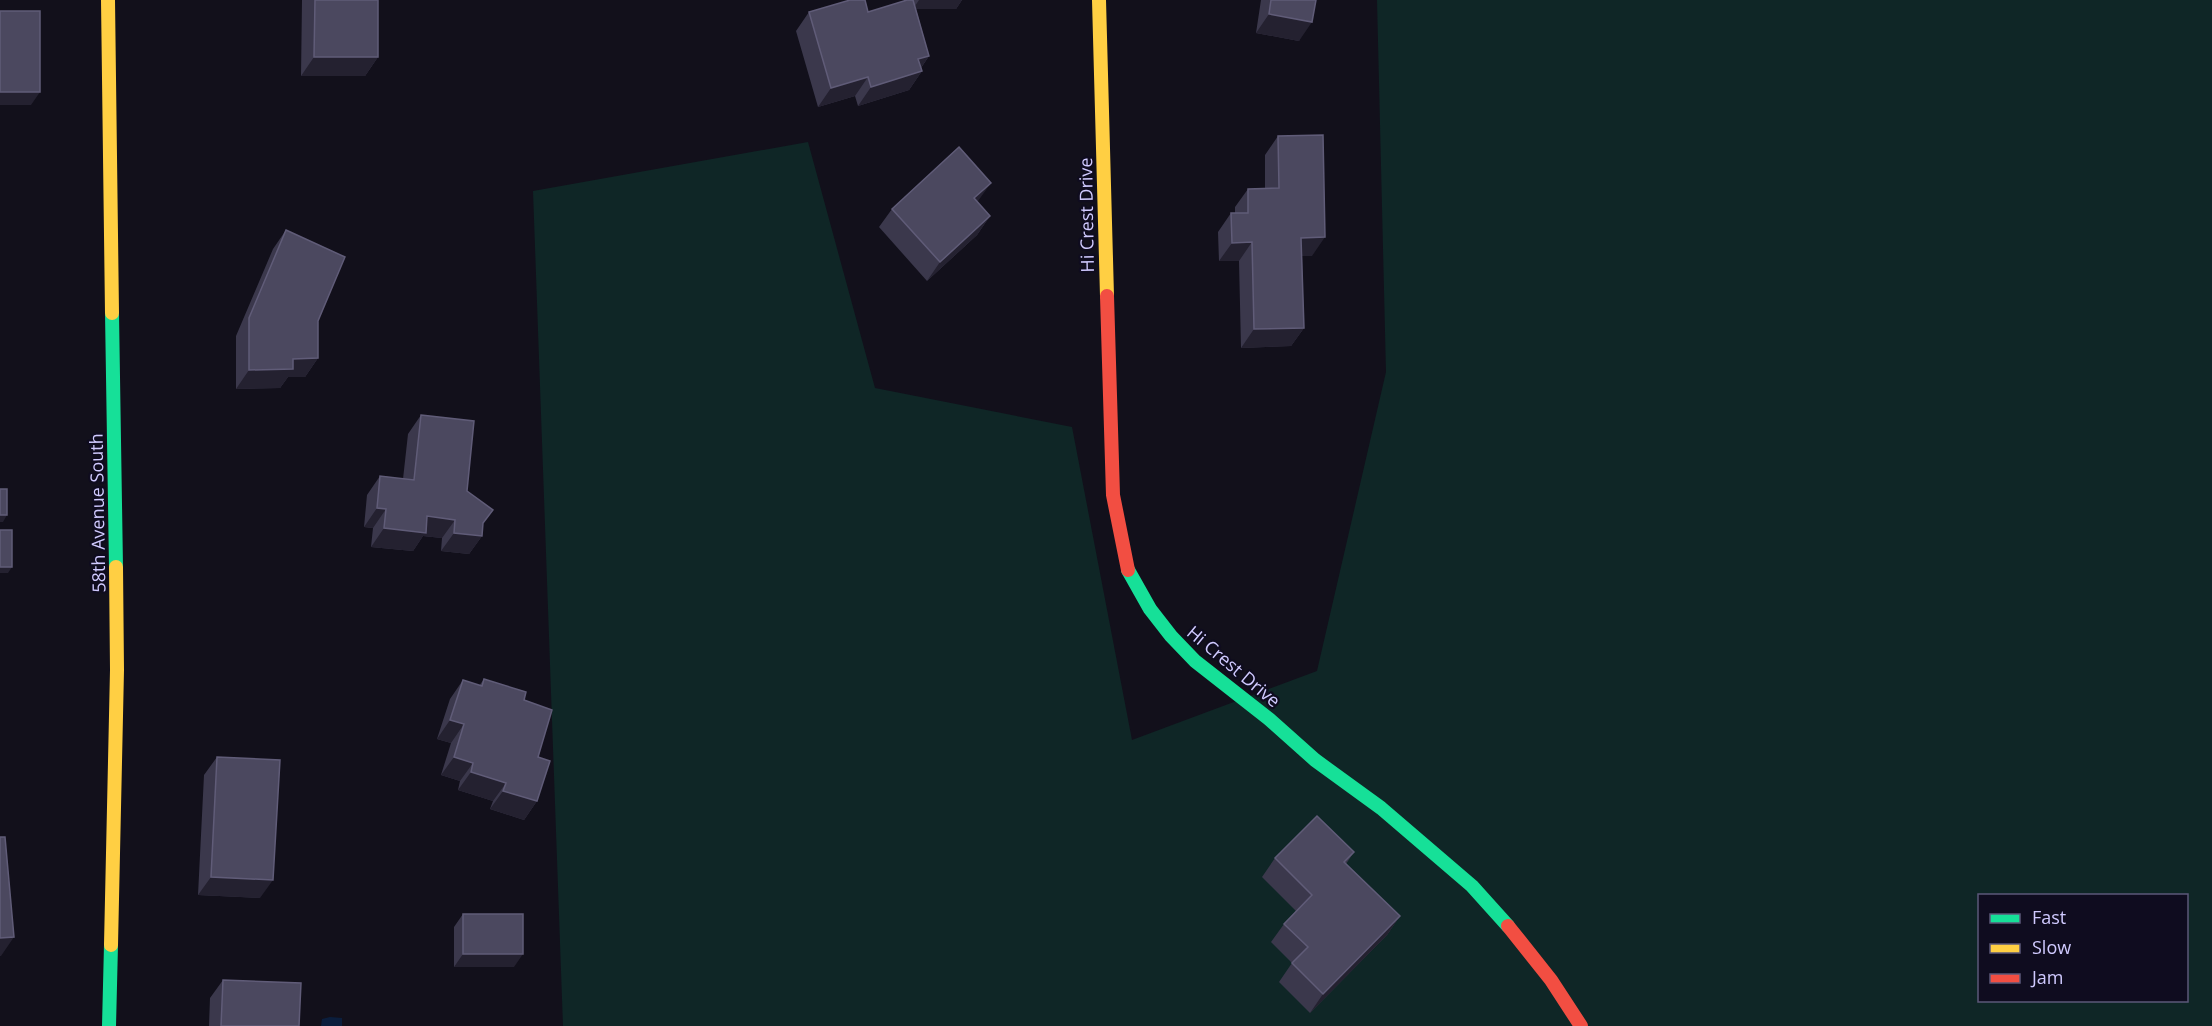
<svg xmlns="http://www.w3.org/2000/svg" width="2212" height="1026" viewBox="0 0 2212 1026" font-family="'Open Sans',sans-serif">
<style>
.green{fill:#0f2626;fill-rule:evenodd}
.water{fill:#0b1e3d}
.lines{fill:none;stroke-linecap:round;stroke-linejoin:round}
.fast{stroke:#16e098;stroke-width:14}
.slow{stroke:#ffcf43;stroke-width:14}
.jam{stroke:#f24e42;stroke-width:14}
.wall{fill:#3b384c}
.shaded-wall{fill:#242130}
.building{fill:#4b485f;stroke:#605c78;stroke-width:1.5}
.labels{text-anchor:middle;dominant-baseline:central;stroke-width:4.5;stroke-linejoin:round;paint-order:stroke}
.street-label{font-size:18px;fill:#d0caff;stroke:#0f0c1f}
</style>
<rect width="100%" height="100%" fill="#12101b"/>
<path class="green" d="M1377,0H2212V1026H563L533,191L808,142L875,388L1072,427L1132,740L1317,671L1386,372ZM1980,896H2186V1000H1980Z"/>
<path class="water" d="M330,1017L342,1018V1026H321L322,1019Z"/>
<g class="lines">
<path class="fast" d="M112,313L116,567
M1128,570L1150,609L1171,636L1195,661L1269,719L1315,760L1381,808L1472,886L1508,926
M109,1026L111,945"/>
<path class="slow" d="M108,0L112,313
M1099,0L1107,296
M111,945L117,670L116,567"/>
<path class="jam" d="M1107,296L1113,495L1128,570
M1508,926L1551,980L1581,1026"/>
</g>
<path class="wall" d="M302,0H378V57L365,76H301Z
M907,0H962L956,9H916L929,56L921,68L922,71L909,90L858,106L855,96L818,107L796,31L809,12H868Z
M1261,0H1316L1299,41L1256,33Z
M1278,136L1312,256H1302L1304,328L1291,346L1241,348L1239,261H1219L1218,232L1231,213H1235V207L1248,189H1265V155Z
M977,202L990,216L977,235L927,281L879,227L892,209Z
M286,230L318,321V358L305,377H288L280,388L236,389V336L273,249Z
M421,415L467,491L493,510L482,525V536L469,554L441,551L442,538L423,536L413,551L371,547L373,528L364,527L367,495L380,476L403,479L408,434Z
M484,679L524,700L538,757L537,801L524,820L490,809L493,801L458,790L460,781L441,775L451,743L437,739L450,699L463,680L479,686Z
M217,757L260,898L198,895L204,775Z
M1354,852L1346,864L1400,916L1387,935L1310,1013L1279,982L1292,963L1271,942L1284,924L1296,911L1262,877L1275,858Z
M463,914L514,967H454V927Z
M223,980L299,1026H209L210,998Z"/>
<path class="shaded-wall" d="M919,0H962L956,9H913Z
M1269,14L1312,22L1299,41L1256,33Z
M929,56L918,72L922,71L909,90L858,106L871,87L918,59Z
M314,57H378L365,76H301Z
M868,77L855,96L818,107L831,88Z
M0,92H40L31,105H0Z
M991,183L978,201L961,217L974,198Z
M990,216L977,235L927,281L940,262Z
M1325,237L1312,256H1288L1301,238Z
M1252,242L1239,261H1219L1232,243Z
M1304,328L1291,346L1241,348L1254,329Z
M318,358L305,377H288L280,388L236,389L249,370L293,359Z
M377,508L386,509L373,528L364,527Z
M493,510L480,528L482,536L469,554L441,551L454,533L483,523Z
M0,515H7L3,522H0Z
M427,516L455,520L442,538L423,536L413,551L371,547L384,528Z
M0,567H12L8,573H0Z
M450,720L464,724L451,743L437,739Z
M454,757L473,763L460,781L441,775Z
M471,772L506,783L493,801L458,790Z
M503,791L537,801L524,820L490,809Z
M211,877L273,880L260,898L198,895Z
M1400,916L1387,935L1310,1013L1323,994Z
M14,937L1,956H0V938Z
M463,954H523L514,967H454Z"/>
<path class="building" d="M315,0H378V57H314Z
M850,0H865L868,12L907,0H913L929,56L918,59L922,71L871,87L868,77L831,88L809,12Z
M1271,0H1316L1312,22L1269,14Z
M0,11H40V92H0Z
M1323,135L1325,237L1301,238L1304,328L1254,329L1252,242L1232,243L1231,213H1248V189L1279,188L1278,136Z
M959,147L991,183L974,198L990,216L940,262L892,209Z
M286,230L345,257L318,321V358L293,359V369L249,370V318Z
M421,415L474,421L467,491L493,510L483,523L482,536L454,533L455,520L427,516L426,533L384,528L386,509L377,508L380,476L414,480Z
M0,489H7V515H0Z
M0,530H12V567H0Z
M484,679L526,692L524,700L552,710L538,757L550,761L537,801L503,791L506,783L471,772L473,763L454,757L464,724L450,720L463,680L482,686Z
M217,757L280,760L273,880L211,877Z
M1317,816L1354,852L1344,862L1400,916L1323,994L1292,963L1308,947L1284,924L1312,895L1275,858Z
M0,837H5L14,937L0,938Z
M463,914H523V954H463Z
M223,980L301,983L299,1026H221Z"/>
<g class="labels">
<g class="street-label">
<text transform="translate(1086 215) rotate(-91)">Hi Crest Drive</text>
<text transform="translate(97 513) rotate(-91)">58th Avenue South</text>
<text transform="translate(1234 666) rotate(40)">Hi Crest Drive</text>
</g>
</g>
<rect x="1978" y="894" width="210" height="108" fill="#0f0c1f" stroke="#5c5879" stroke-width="1.5"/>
<rect x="1990" y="914" width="30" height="9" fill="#16e098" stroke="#5c5879" stroke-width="1.5"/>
<text x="2032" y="924" font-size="18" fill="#d0caff">Fast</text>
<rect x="1990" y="944" width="30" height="9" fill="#ffcf43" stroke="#5c5879" stroke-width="1.5"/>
<text x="2032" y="954" font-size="18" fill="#d0caff">Slow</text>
<rect x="1990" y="974" width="30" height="9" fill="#f24e42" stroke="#5c5879" stroke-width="1.5"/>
<text x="2032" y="984" font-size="18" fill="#d0caff">Jam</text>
</svg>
